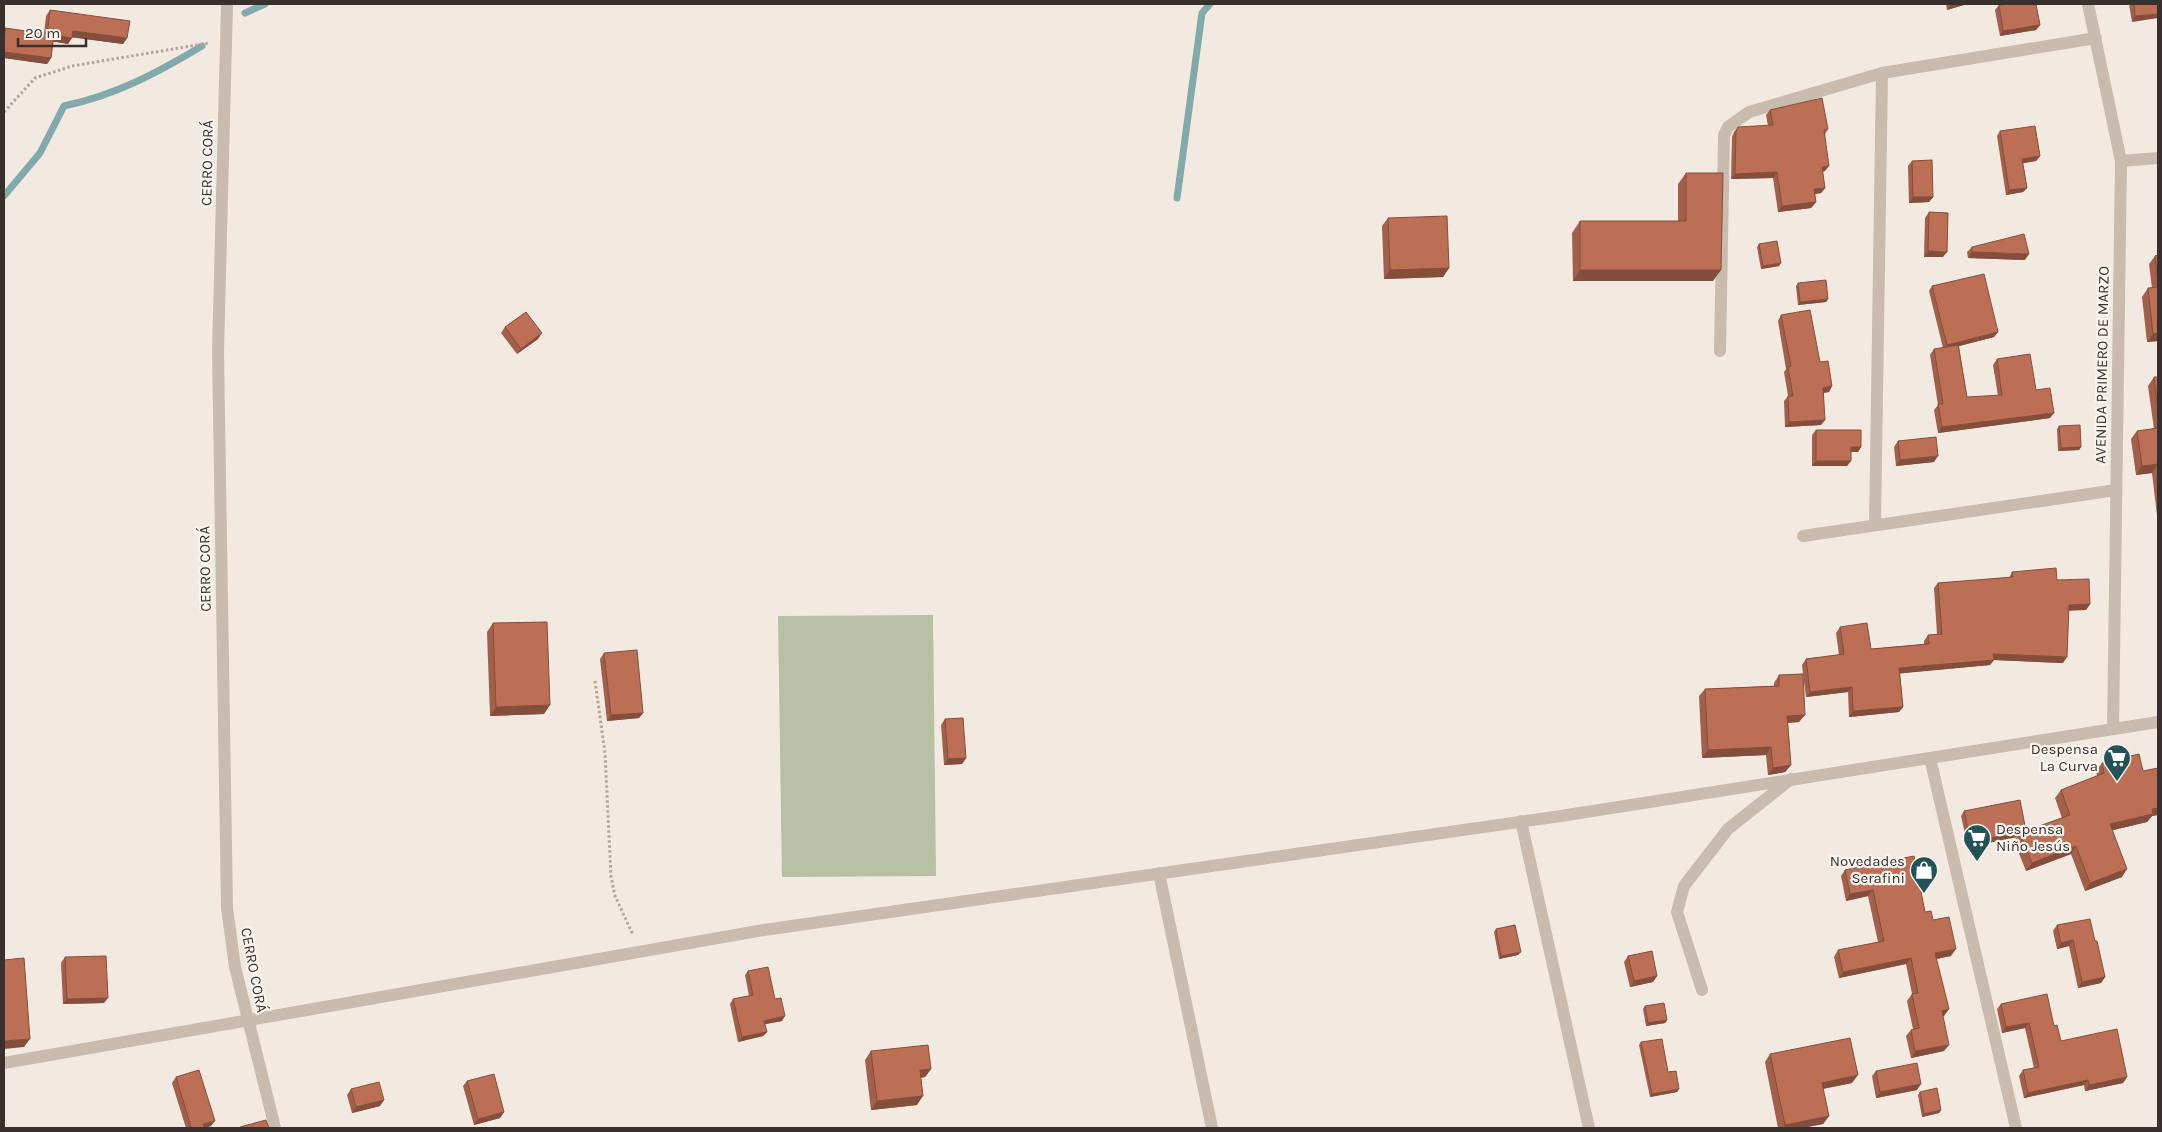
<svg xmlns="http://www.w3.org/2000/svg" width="2162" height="1132" viewBox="0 0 2162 1132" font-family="Karla,sans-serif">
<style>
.green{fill:#b6c0a2}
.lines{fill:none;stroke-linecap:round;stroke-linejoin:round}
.stream{stroke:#82aaac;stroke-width:7}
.path{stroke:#b5a598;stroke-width:3;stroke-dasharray:2.5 2.5;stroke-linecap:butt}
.lane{stroke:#c9bbae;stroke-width:12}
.street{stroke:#c9bbae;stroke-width:12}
.wall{fill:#a25f49}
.shaded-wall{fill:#844e3c}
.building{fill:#bc6f55;stroke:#844e3c}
.labels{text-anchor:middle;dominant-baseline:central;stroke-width:4.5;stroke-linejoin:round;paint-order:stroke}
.street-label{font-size:15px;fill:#38302c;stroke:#f9f4ee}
.poi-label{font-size:15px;fill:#38302c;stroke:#f9f4ee;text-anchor:end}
</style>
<rect width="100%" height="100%" fill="#f2eae1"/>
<path class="green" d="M933,615L936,876L782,877L778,616Z"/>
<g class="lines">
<path class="stream" d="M245,13L265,4
M4,196L40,153L64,106C116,95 157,73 202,46
M1177,198L1202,13L1210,4"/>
<path class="path" d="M4,112L35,78L72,66L209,43
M595,681L605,753L611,877L615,896L633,935"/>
<path class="lane" d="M1720,351L1724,135L1728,127L1749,112L1882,73
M1702,990L1677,912L1684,886L1728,829L1791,779"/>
<path class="street" d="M227,4L218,352L227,908L235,967L275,1128
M2088,4L2121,161L2113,729
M2121,161L2158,158
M1875,525L1882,73L2096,38
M1803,536L2116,490
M1930,758L2016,1128
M1521,821L1589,1128
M1159,873L1212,1128
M4,1063L764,930L1561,816L2158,722"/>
</g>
<path class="wall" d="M1946,4H1967L1947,10Z
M2129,4H2158L2132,22Z
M1999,5L2040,25L2036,30L2000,36L1995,10Z
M50,10L127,38L123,44L72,37L68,44L53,41L51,58L47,64L4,58V30L5,28L44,34L46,16Z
M1770,110L1828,129L1825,134V171L1822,172L1825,188L1821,193L1814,194L1816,202L1811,208L1778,212L1773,178L1731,179L1732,137L1734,132L1738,127L1768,126L1766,115Z
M2000,131L2040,156L2036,161L2023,163L2027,188L2023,192L2006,195L1997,136Z
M1912,161L1933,197L1929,202L1909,203L1908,166Z
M1686,173L1713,281H1573L1572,233L1580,221H1678V184Z
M1929,212L1943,257H1924L1925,218Z
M1388,218L1449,268L1443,277L1384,279L1382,226Z
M1759,244L1779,266L1761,269L1757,247Z
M1972,247L2025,260L1968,258L1967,252Z
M2158,255V341L2147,342L2142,297L2148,288H2152L2149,264L2155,256Z
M1798,283L1828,299L1826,302L1798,305L1796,286Z
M1932,286L1998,332L1994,337L1959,346L1967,397L1998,396L1993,365L1997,359L2036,390L2050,418L1938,433L1934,410L1938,405L1930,355L1934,349L1943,348L1929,291Z
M1781,315L1820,362L1832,386L1829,392L1824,393L1821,425L1785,427L1784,401L1788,396L1784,372L1786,369L1778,321Z
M505,327L538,339L517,354L501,333Z
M2154,377H2158V524L2152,473L2136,475L2131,439L2137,431L2154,429L2148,386Z
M2059,426L2081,447L2079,450L2058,451L2057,429Z
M1816,430L1861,447L1858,452H1851L1847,466H1812V435Z
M1898,441L1934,462L1896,466L1894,447Z
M2012,572L2057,580L2090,604L2086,610H2068L2063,663L1994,660L1990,665L1900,673L1903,707L1899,712L1849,717L1848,692L1806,697L1803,674L1799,722L1788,723L1791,765L1785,772L1768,775L1766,755L1702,758L1699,696L1705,689L1774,686V683L1779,675L1803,674L1802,665L1806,659L1839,655L1836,633L1840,627L1871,649L1924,644V641L1928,635L1937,634L1934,588L1938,583L2009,578Z
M493,623L544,714L490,716L487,632Z
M604,653L643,713L639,718L607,721L600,659Z
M945,719L966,758L962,764L944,765L941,725Z
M2102,763L2143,771L2158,768V815L2152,816L2147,822L2113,830L2122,877L2085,891L2071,854L2026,871L2014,841L2017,837L1968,847L1961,816L1964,811L2026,831L2062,818L2055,798L2061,790L2097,776L2096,771Z
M1845,870L1925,912L1933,920L1951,956L1936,959L1949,1009L1943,1016L1944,1051L1911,1058L1906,1036L1911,1030L1913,1029L1907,1001L1912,994L1906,964L1839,978L1834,957L1838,950L1878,942L1868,896L1846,901L1841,876Z
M2057,925L2095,941L2105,977L2101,983L2078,988L2069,946L2057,949L2053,931Z
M1496,929L1518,955L1499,959L1494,932Z
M1628,956L1657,976L1653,982L1630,987L1624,962Z
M65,957L104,1003L63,1004L61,963Z
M748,971L782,1021L765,1024L767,1032L763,1036L738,1042L730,1004L733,999L749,996L745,975Z
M2001,1004L2054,1026L2061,1041L2127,1077L2123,1083L2085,1091L2084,1085L2024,1098L2019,1076L2023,1070L2034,1068L2025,1028L2002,1033L1997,1009Z
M1645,1006L1667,1020L1665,1023L1646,1026L1643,1009Z
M1641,1042L1668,1072L1679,1089L1677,1092L1650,1097L1639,1045Z
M871,1051L931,1069L925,1077L921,1078L917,1105L871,1110L865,1060Z
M1770,1054L1852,1083L1823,1089L1829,1116L1823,1124L1802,1128H1778L1765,1062Z
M1876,1071L1917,1090L1876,1098L1872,1076Z
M176,1077L211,1126L204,1128H186L172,1083Z
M467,1081L504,1112L500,1118L474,1125L463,1086Z
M351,1089L380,1106L352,1113L347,1095Z
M1920,1092L1941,1110L1939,1113L1922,1117L1918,1095Z"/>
<path class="shaded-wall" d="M1953,4H1967L1947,10L1951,5Z
M2158,14V18L2132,22L2135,16Z
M2040,25L2036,30L2000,36L2003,31Z
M73,31L127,38L123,44L69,37Z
M47,34L72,38L68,44L43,40Z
M4,52L51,58L47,64L4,58Z
M2040,156L2036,161L2019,164L2022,159Z
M1829,166L1825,171L1818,173L1822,167Z
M1777,172L1773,178L1731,179L1735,174Z
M1825,188L1821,193L1810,195L1814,189Z
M2027,188L2023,192L2006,195L2009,190Z
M1913,197H1933L1929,202L1909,203Z
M1816,202L1811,208L1778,212L1782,206Z
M1928,251L1947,252L1943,257H1924Z
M1972,252L2029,254L2025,260L1968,258Z
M1781,263L1779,266L1761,269L1763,266Z
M1449,268L1443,277L1384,279L1390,270Z
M1580,270H1721L1713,281H1573Z
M1828,299L1826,302L1798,305L1800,302Z
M1998,332L1994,337L1944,350L1947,345Z
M542,333L538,339L517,354L521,349Z
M2158,333V341L2147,342L2153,334Z
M1832,386L1829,392L1819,393L1823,388Z
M2054,413L2050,418L1938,433L1942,427Z
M1825,420L1821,425L1785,427L1789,422Z
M1851,447H1861L1858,452H1847Z
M2081,447L2079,450L2058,451L2061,448Z
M1938,456L1934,462L1896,466L1900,460Z
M1816,461H1851L1847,466H1812Z
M2158,464L2152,473L2136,475L2142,466Z
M2090,604L2086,610L2065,611L2069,605Z
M1993,654L2067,657L2063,663L1994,660L1990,665L1895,674L1899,668Z
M1852,687L1848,692L1806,697L1810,692Z
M550,705L544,714L490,716L496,707Z
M1903,707L1899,712L1849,717L1853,711Z
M643,713L639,718L607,721L611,715Z
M1805,715L1799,722L1782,723L1787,716Z
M1771,747L1766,755L1702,758L1708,750Z
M966,758L962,764L944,765L948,759Z
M1791,765L1785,772L1768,775L1773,768Z
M2158,808V815L2152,816L2147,822L2105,832L2110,824Z
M2026,831L2020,833L2017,837L1968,847L1971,842Z
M2076,846L2071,854L2026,871L2032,863Z
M2127,869L2122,877L2085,891L2090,883Z
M1873,890L1868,896L1846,901L1850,894Z
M2073,940L2069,946L2057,949L2061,943Z
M1956,949L1951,956L1930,960L1935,953Z
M1521,952L1518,955L1499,959L1501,956Z
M1911,958L1906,964L1839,978L1843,972Z
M1657,976L1653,982L1630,987L1634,981Z
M2105,977L2101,983L2078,988L2082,982Z
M108,998L104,1003L63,1004L67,999Z
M1949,1009L1944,1016L1938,1017L1942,1011Z
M785,1016L782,1021L761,1025L764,1021Z
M1667,1020L1665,1023L1646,1026L1648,1023Z
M2029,1023L2025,1028L2002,1033L2006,1027Z
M767,1032L763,1036L738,1042L742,1037Z
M30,1039L24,1047L4,1049V1041Z
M1949,1045L1944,1051L1911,1058L1915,1051Z
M931,1069L925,1077L914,1078L920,1070Z
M1858,1075L1852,1083L1816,1090L1822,1083Z
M2127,1077L2123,1083L2085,1091L2089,1085Z
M2088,1080L2084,1085L2024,1098L2028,1093Z
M1921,1084L1917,1090L1876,1098L1880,1092Z
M1679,1089L1677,1092L1650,1097L1652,1094Z
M923,1096L917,1105L871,1110L877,1101Z
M384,1100L380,1106L352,1113L356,1107Z
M1941,1110L1939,1113L1922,1117L1924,1114Z
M504,1112L500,1118L474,1125L478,1119Z
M1829,1116L1823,1124L1802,1128H1783L1785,1125Z
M215,1121L211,1126L204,1128L203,1124Z"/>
<path class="building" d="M2007,4H2036L2040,25L2003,31L1999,5Z
M2134,4H2158V14L2135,16Z
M50,10L130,21L127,38L73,31L72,38L47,34Z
M5,28L54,35L51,58L4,52Z
M1822,98L1828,129L1824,130L1829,166L1822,167L1825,188L1814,189L1816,202L1782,206L1777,172L1735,174L1736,131L1738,127L1773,125L1770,110Z
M2035,126L2040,156L2022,159L2027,188L2009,190L2000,131Z
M1932,160L1933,197H1913L1912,161Z
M1686,173H1723L1721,270H1580V221H1686Z
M1929,212L1948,213L1947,252L1928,251Z
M1447,216L1449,268L1390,270L1388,218Z
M2024,234L2029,254L1972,252V247Z
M1777,241L1781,263L1763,266L1759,244Z
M2158,255V283L2155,256Z
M1984,274L1998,332L1947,345L1932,286Z
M1826,280L1828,299L1800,302L1798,283Z
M2158,287V333L2153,334L2148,288Z
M1810,310L1820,362L1828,361L1832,386L1823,388L1825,420L1789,422L1788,396H1793L1788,367L1791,366L1781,315Z
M526,312L542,333L521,349L505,327Z
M1958,345L1967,397L2002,395L1997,359L2030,354L2036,390L2050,388L2054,413L1942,427L1938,404H1943L1934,349Z
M2154,377H2158V410Z
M2080,425L2081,447L2061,448L2059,426Z
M2158,428V465V464L2142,466L2137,431Z
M1816,430H1861V447H1851V461H1816Z
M1936,437L1938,456L1900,460L1898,441Z
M2056,568L2057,580L2089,579L2090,604L2069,605L2067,657L1993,654L1994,660L1899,668L1903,707L1853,711L1852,687L1810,692L1806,659L1844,654L1840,627L1867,623L1871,649L1929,644L1928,635L1942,634L1938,583L2013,577L2012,572Z
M547,622L550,705L496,707L493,623Z
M637,650L643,713L611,715L604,653Z
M1803,674L1805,715L1787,716L1791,765L1773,768L1771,747L1708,750L1705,689L1779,686V675Z
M963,718L966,758L948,759L945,719Z
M2139,754L2143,771L2158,768V808L2152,809L2153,814L2110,824L2127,869L2090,883L2076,846L2032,863L2020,833L2070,815L2061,790L2104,773L2102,763Z
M2020,800L2026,831L1971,842L1964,811Z
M1914,856L1925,912L1931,911L1933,920L1949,917L1956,949L1935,953L1949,1009L1942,1011L1949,1045L1915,1051L1911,1030L1919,1028L1912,994L1918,993L1911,958L1843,972L1838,950L1884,941L1873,890L1850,894L1845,870Z
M2090,919L2095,941H2097L2105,977L2082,982L2073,940L2061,943L2057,925Z
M1515,925L1521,952L1501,956L1496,929Z
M1652,951L1657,976L1634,981L1628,956Z
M106,956L108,998L67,999L65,957Z
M24,958L30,1039L4,1041V960Z
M768,967L775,999L781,998L785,1016L764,1021L767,1032L742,1037L733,999L753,995L748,971Z
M2047,994L2054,1026L2057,1025L2061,1041L2117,1029L2127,1077L2089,1085L2088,1080L2028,1093L2023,1070L2039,1067L2029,1023L2006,1027L2001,1004Z
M1664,1003L1667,1020L1648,1023L1645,1006Z
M1850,1038L1858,1075L1822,1083L1829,1116L1785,1125L1770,1054Z
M1662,1039L1668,1072L1676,1071L1679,1089L1652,1094L1641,1042Z
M928,1045L931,1069L920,1070L923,1096L877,1101L871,1051Z
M1917,1063L1921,1084L1880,1092L1876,1071Z
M199,1070L215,1121L203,1124L204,1128H188L191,1127L176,1077Z
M494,1074L504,1112L478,1119L467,1081Z
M379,1082L384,1100L356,1107L351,1089Z
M1937,1088L1941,1110L1924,1114L1920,1092Z
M266,1120L269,1128H240V1127Z"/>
<defs>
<g id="supermarket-pin" transform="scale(1.4375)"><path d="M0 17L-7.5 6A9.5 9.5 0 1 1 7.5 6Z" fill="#245357" stroke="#f9f4ee"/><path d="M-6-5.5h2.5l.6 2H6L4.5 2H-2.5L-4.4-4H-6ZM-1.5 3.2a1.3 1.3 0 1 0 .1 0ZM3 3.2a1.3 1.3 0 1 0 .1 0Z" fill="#fff"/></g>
<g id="shop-pin" transform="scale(1.4375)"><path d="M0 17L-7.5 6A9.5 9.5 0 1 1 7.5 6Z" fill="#245357" stroke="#f9f4ee"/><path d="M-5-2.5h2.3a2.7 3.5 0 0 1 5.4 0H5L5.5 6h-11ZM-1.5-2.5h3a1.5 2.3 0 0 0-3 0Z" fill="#fff"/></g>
</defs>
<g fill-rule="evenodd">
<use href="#supermarket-pin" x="2117" y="758"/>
<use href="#supermarket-pin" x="1977" y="838"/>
<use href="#shop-pin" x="1924" y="870"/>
</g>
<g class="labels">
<g class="street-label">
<text transform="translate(207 163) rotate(-89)">CERRO CORÁ</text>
<text transform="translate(2102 365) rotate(-89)">AVENIDA PRIMERO DE MARZO</text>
<text transform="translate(205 569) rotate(-91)">CERRO CORÁ</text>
<text transform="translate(254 970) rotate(79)">CERRO CORÁ</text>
</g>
<g class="poi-label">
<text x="2098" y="749">Despensa<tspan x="2098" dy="17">La Curva</tspan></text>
<text x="1996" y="829" text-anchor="start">Despensa<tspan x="1996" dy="17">Niño Jesús</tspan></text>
<text x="1905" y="861">Novedades<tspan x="1905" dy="17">Serafini</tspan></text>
</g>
</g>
<rect width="2162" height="1132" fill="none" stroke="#38302c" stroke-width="10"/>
<path d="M18 38v8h68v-8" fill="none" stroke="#38302c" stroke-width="2.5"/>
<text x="25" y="38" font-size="15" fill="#38302c" stroke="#f9f4ee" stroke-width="4" paint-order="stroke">20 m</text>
</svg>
